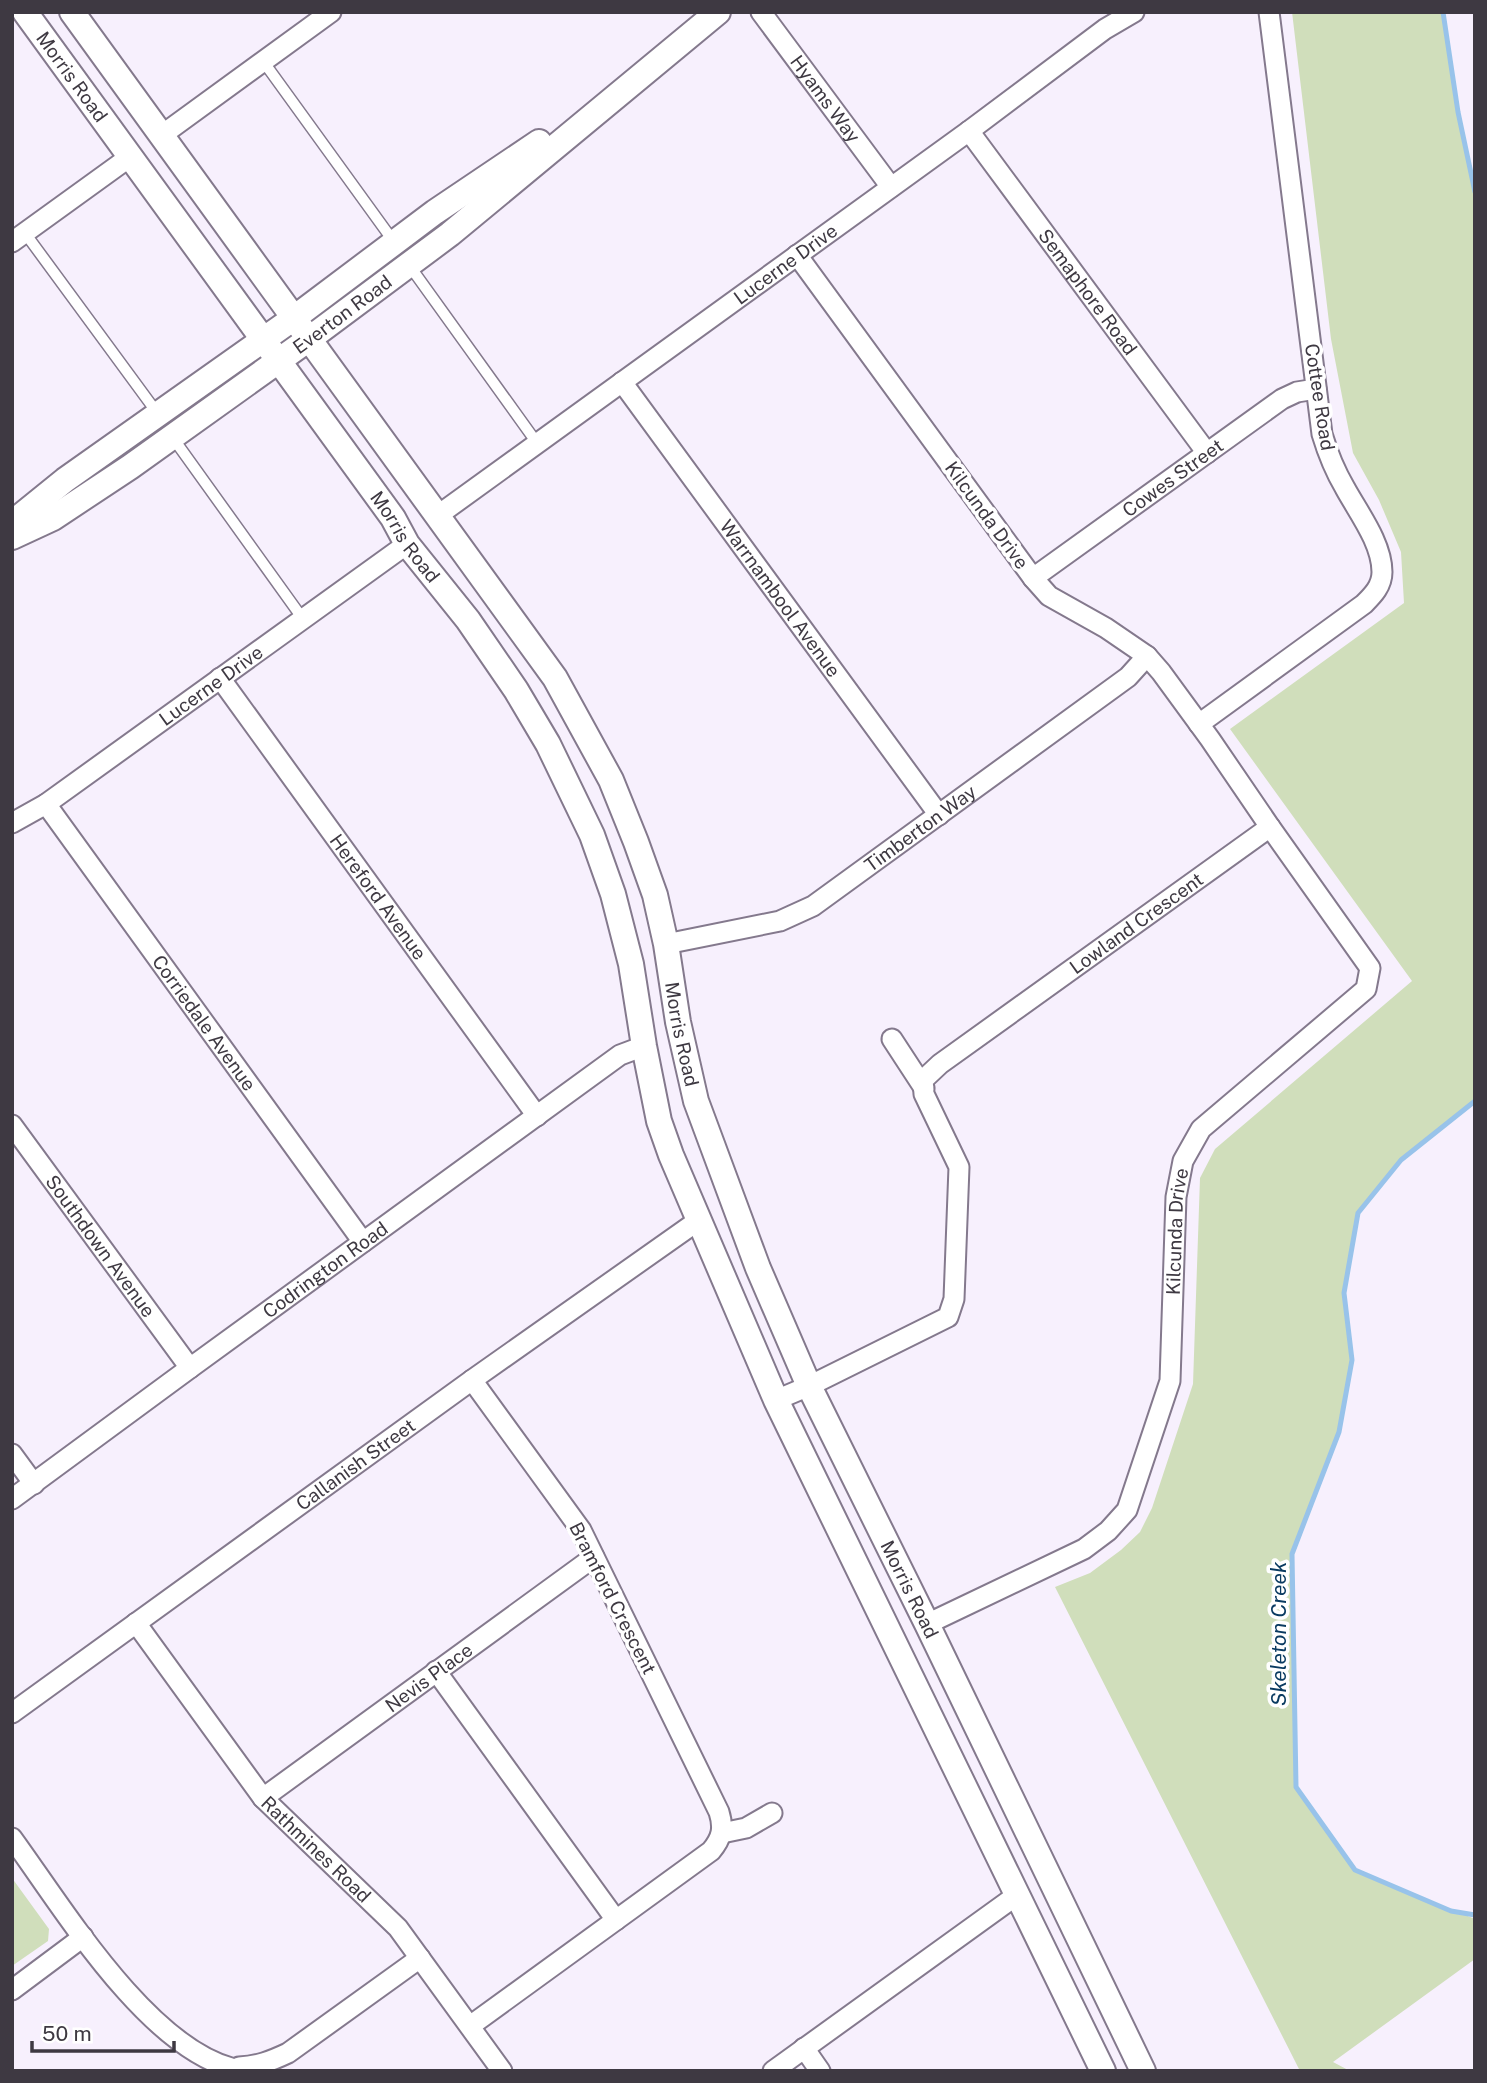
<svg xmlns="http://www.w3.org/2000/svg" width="1487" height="2083" viewBox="0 0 1487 2083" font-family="'Public Sans',sans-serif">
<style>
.green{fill:#d0debb}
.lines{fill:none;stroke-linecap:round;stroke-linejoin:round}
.stream{stroke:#98c3ea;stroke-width:5}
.service-casing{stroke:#84798d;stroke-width:13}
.minor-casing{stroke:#84798d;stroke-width:23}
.tertiary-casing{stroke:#84798d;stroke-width:28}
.service{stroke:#fff;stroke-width:10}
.minor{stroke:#fff;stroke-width:19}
.tertiary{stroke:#fff;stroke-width:24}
.labels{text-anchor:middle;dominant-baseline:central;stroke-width:7;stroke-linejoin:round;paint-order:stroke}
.street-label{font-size:19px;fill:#3e3942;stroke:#fff}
.water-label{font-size:21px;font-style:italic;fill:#0a3b61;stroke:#fff}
</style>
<rect width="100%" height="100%" fill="#f7f0fd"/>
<path class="green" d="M1292,12H1443L1458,112L1475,192V1101L1402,1160L1358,1213L1344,1293L1352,1360L1339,1432L1292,1554L1296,1787L1355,1870L1475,1919V1959L1333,2062L1350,2071H1300L1055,1587L1090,1573L1121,1550L1140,1532L1152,1508L1193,1384L1200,1178L1215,1149L1412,981L1230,729L1404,603L1401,552L1379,500L1353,453L1331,339Z
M12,1878L49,1929L48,1941L12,1966Z"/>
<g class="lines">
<path class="stream" d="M1443,12L1458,112L1475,192
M1475,1101L1401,1160L1358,1213L1344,1293L1352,1360L1339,1432L1292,1554L1296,1787L1355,1870L1451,1911L1475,1915"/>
<g class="service-casing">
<path id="service" d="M263,61L394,242
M25,233L158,414
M409,265L537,443
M173,438L303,619"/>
</g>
<g class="minor-casing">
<g id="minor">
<path id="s1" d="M761,12L891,187"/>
<path id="s2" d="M969,131L1207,453"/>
<path d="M162,135L331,12"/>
<path d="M12,242L131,156"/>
<path id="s3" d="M622,382L939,815"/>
<path id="s4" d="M437,516L969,131L1105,29L1134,12"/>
<path id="s5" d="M1033,578L1282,399L1297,392L1316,389"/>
<path id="s6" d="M220,678L537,1116"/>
<path d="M1199,724L1364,604C1373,595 1382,586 1382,572C1382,543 1358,512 1345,488C1335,471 1328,454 1322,434L1269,12"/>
<path id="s7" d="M46,804L363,1242"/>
<path id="s8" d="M12,823L46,804L407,544"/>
<path id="s9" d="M666,944L780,921L813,906L1128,677L1147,656"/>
<path d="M892,1039L924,1088"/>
<path id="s10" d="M12,1125L190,1368"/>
<path id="s11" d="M776,1400L809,1386L948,1317L954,1299L959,1167L924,1094L923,1080L940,1064L1270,827L1210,739L1161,672L1147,656L1106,628L1049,596L1033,578L797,255"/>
<path d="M12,1454L34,1484"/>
<path id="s12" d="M12,1499L190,1368L620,1055L644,1046"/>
<path id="s13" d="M136,1623L263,1798L398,1928L502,2071"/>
<path id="s14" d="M927,1624L1084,1549L1108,1531L1127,1510L1170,1381L1176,1197L1183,1161L1201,1129L1366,989L1370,968L1270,827"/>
<path d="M436,1671L616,1920"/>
<path id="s15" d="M12,1713L472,1380L699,1220"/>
<path id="s16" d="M263,1798L594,1557"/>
<path d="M722,1833L746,1828L772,1813"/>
<path d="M12,1838C63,1908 145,2044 231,2068"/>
<path d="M12,1990L83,1937"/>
<path d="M470,2026L711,1851C722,1838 724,1828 719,1812L581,1530L472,1380"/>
<path d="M804,2048L820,2071"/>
<path d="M239,2067C258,2066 271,2061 288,2053L420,1958"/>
<path d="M773,2071L1017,1895"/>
</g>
</g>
<g class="tertiary-casing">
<g id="tertiary">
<path id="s17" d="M25,12L393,518L407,544L468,620L516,690L548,744L592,835L613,894L631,964L644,1046L659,1121L671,1155L776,1400L1103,2071"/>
<path id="s18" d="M72,12L555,678L611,780L636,842L655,895L666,944L678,1022L696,1101L758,1268L809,1386L927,1624L1143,2071"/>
<path d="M12,523L65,480L294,318L435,212L539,142"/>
<path id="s19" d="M12,537L53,518L130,467L309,339L450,234L718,12"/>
</g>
</g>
<use href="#service" class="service"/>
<use href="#minor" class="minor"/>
<use href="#tertiary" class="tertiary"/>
</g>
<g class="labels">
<g class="street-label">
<text stroke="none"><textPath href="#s17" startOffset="80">Morris Road</textPath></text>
<text stroke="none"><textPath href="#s1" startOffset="108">Hyams Way</textPath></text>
<text stroke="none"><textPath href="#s4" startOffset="430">Lucerne Drive</textPath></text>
<text stroke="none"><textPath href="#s2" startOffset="200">Semaphore Road</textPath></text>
<text stroke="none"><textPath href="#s19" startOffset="399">Everton Road</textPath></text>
<text transform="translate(1320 397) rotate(81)">Cottee Road</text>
<text stroke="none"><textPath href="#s5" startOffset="172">Cowes Street</textPath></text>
<text transform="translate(987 515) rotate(54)">Kilcunda Drive</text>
<text stroke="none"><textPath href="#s17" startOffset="648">Morris Road</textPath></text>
<text stroke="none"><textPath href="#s3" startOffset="268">Warrnambool Avenue</textPath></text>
<text stroke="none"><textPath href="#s8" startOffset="242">Lucerne Drive</textPath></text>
<text stroke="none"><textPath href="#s9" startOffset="285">Timberton Way</textPath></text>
<text stroke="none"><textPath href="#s6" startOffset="270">Hereford Avenue</textPath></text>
<text stroke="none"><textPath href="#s11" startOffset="702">Lowland Crescent</textPath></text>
<text stroke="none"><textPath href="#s7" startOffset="270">Corriedale Avenue</textPath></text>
<text stroke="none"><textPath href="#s18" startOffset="1204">Morris Road</textPath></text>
<text stroke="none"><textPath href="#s14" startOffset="518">Kilcunda Drive</textPath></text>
<text stroke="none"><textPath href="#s10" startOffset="150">Southdown Avenue</textPath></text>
<text stroke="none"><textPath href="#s12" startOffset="388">Codrington Road</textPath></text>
<text stroke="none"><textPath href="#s15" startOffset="424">Callanish Street</textPath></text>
<text stroke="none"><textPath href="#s18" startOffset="1806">Morris Road</textPath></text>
<text transform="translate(613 1598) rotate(63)">Bramford Crescent</text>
<text stroke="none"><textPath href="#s16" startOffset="205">Nevis Place</textPath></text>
<text stroke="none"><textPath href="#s13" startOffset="290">Rathmines Road</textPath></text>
</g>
<g class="water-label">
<text transform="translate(1278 1634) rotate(-90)">Skeleton Creek</text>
</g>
</g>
<rect width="1487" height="2083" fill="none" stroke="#3e3942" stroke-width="28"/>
<path d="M32 2041v10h142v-10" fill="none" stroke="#3e3942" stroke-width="3.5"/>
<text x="42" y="2041" font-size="21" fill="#3e3942" stroke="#ffffff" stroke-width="5" paint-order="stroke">50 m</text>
</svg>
